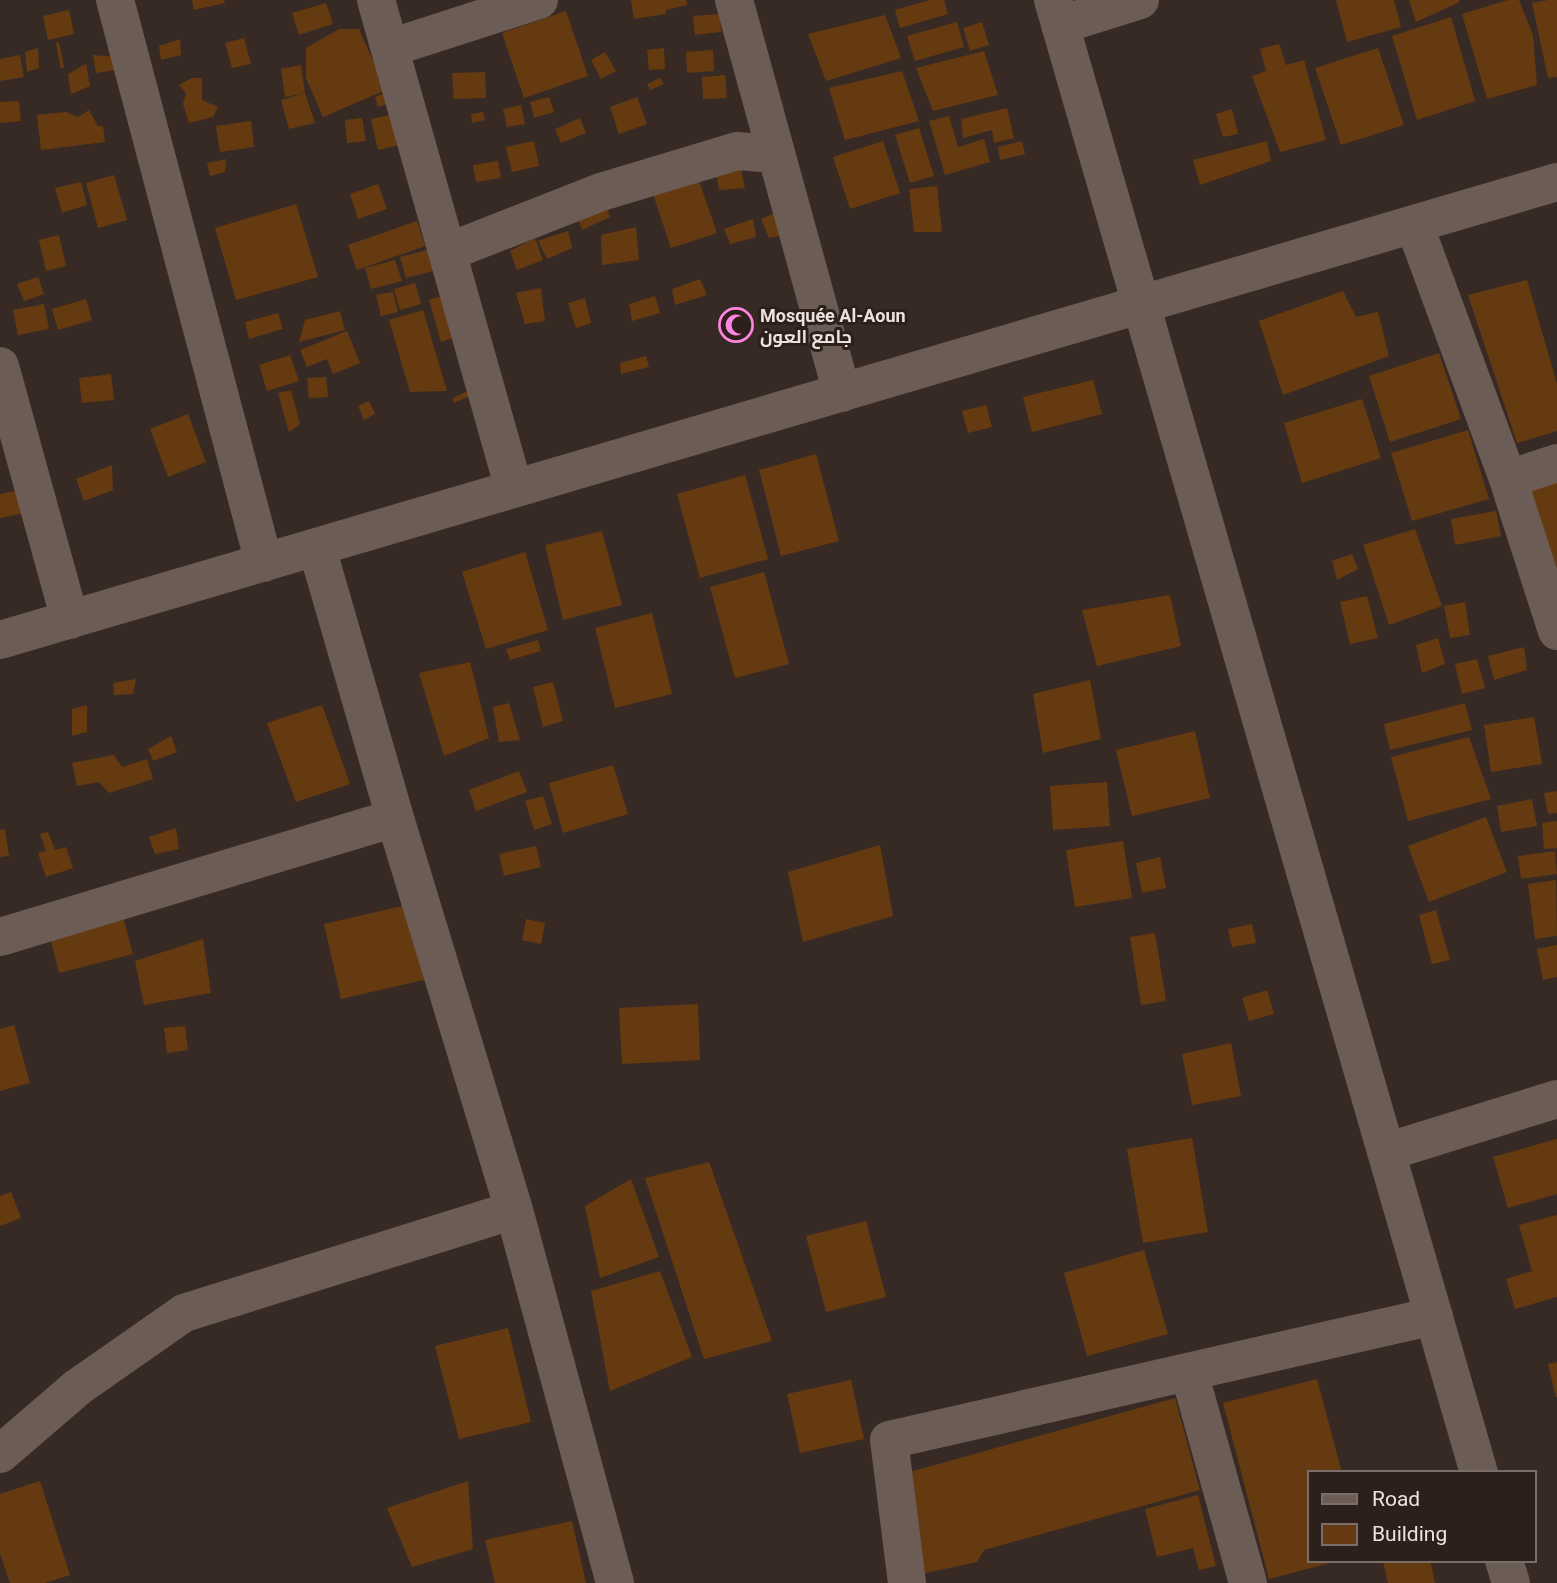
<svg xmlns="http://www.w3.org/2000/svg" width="1557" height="1583" viewBox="0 0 1557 1583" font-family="Roboto,Cairo,sans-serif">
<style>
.building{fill:#663a11}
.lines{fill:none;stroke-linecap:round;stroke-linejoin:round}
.minor{stroke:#6b5c55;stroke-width:38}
.labels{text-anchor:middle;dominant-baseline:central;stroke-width:6;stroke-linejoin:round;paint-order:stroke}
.poi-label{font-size:18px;font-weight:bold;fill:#ece3df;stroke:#2d201a;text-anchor:start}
</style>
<rect width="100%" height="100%" fill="#372a24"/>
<path class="building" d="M192,0H224L225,3L194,10Z
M631,0H686L687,5L666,10V14L634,19Z
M930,0H944L948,14L900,28L895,10Z
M1336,0H1394L1401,27L1347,42Z
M1409,0H1459L1460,2L1416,22Z
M1508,0H1519L1533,35L1537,85L1487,99L1462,14Z
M1548,0H1557V77L1548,78L1532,3Z
M326,3L333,24L299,35L292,13Z
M69,10L74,34L48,40L43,16Z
M566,11L588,76L524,98L502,33Z
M720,14L721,32L695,35L693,16Z
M885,15L901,58L826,81L808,34Z
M1451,17L1475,101L1417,120L1392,36Z
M957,22L964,47L915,61L907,36Z
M982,22L989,45L970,51L963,28Z
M339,29H359L386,90L323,117L306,78V48Z
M244,38L251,64L232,68L225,43Z
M180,39L181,55L161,60L159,46Z
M59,42L64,67L61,69L56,43Z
M1279,44L1286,65L1304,60L1326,140L1280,152L1252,76L1266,71L1260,49Z
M38,48L39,68L27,72L25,52Z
M664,48L665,69L649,70L647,50Z
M1378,48L1404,125L1341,145L1315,68Z
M713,50L714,71L687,73L686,52Z
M984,51L998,95L933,111L916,68Z
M605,52L616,71L601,79L591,60Z
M20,55L24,77L0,81V59Z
M93,55L117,57L116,70L96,73Z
M86,64L90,86L71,94L68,74Z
M301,65L305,93L285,97L281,69Z
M902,71L919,121L845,140L829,88Z
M485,72L486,98L454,99L452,73Z
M725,75L727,98L703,99L702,77Z
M192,78H202V100L218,107L213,117L189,123L183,104L186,93L179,85Z
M660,78L664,84L650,90L647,84Z
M390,91L393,102L378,107L375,97Z
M305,93L315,123L289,129L281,100Z
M549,97L554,112L534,118L530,102Z
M637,97L647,124L619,134L610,107Z
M19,101L21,121L0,123V102Z
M521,105L525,124L507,127L503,109Z
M1007,108L1014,138L994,143L992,130L963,138L961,119Z
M1232,109L1238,134L1223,137L1216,114Z
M89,110L98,126H103L105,142L41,150L37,115L66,112L78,117Z
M483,112L485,120L472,123L471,114Z
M394,114L400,145L378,150L371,119Z
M949,116L958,147L984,139L990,162L945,175L929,121Z
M362,118L366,141L347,143L345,120Z
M580,118L586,133L561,143L555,129Z
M251,121L254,147L220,152L216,126Z
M919,128L934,176L910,183L895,135Z
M534,141L539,166L512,172L506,147Z
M883,141L900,193L850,209L833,157Z
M1022,141L1025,154L1000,160L998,147Z
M1267,141L1271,161L1200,185L1193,160Z
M737,151L745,188L719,190L714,158Z
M226,159L225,172L210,176L207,163Z
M498,161L501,178L476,182L473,165Z
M114,175L127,220L98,228L86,183Z
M698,178L717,233L671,248L653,194Z
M81,182L87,205L62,213L55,188Z
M378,184L387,209L358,219L350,194Z
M937,186L942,232H914L909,189Z
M601,192L610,217L582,230L574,207Z
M296,204L318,277L236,300L215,228Z
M790,207L793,233L769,238L761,219Z
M753,219L756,237L730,244L724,229Z
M417,221L425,246L357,270L348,245Z
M636,227L639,260L602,265L601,235Z
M568,231L572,248L547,259L538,241Z
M59,235L66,266L46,271L39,240Z
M535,238L543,260L517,270L510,251Z
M431,249L437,270L406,278L400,257Z
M395,260L402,281L371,289L365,268Z
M38,277L44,294L24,301L17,284Z
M700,279L707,295L675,305L672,289Z
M1527,280L1557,384V431L1517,443L1468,295Z
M415,283L421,304L400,310L394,289Z
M541,288L545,321L525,324L516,293Z
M1343,291L1356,317L1378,312L1389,356L1283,395L1259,321Z
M393,292L398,312L381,316L376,295Z
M655,296L660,313L632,321L629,304Z
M437,297L453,298L464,335L441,342L429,300Z
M585,298L591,323L576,328L568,303Z
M86,299L92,320L58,330L52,309Z
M44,304L49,329L18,335L13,310Z
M423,310L447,391L410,392L389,320Z
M340,311L345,330L299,342L305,320Z
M278,313L283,329L249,339L245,322Z
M347,331L360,363L333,374L327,359L307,367L300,350Z
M1439,353L1461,419L1390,442L1369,376Z
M290,355L299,381L267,391L259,365Z
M646,356L649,367L621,374L620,363Z
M111,374L114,400L82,403L79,378Z
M326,377L328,397L309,398L307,378Z
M1093,380L1102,414L1032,432L1023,397Z
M478,386L477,393L454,403L453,398Z
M291,390L300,424L289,432L278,393Z
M1362,399L1381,458L1302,483L1284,423Z
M369,401L375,414L364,420L358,406Z
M986,405L992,427L968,433L962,411Z
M188,414L206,462L168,477L150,429Z
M1468,430L1489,499L1412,521L1391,453Z
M816,454L839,541L781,556L759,470Z
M112,465L113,490L84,501L76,479Z
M745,475L768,559L700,578L677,494Z
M1557,479V571L1526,489Z
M21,490L26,513L0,518V494Z
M1496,511L1501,536L1455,545L1451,519Z
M1415,529L1442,606L1389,625L1363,545Z
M602,531L622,605L563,620L545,545Z
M525,552L548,630L486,649L462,572Z
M1352,554L1358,569L1337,580L1332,561Z
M764,572L789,664L735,678L710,587Z
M1170,595L1181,646L1097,666L1082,610Z
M1367,596L1378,638L1350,644L1340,602Z
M1465,602L1470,635L1450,638L1444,606Z
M652,613L672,694L615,708L595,628Z
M1438,638L1445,664L1422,673L1416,645Z
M538,640L541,651L510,660L506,649Z
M1524,647L1527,670L1494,680L1488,656Z
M1477,659L1485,688L1462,694L1455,664Z
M470,662L489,738L444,756L419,673Z
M136,679L133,694L114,695L113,683Z
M1090,680L1101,739L1043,753L1033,694Z
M553,682L563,721L543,727L533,687Z
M509,703L520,740L499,742L493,707Z
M1465,703L1472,730L1390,750L1384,724Z
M87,705V732L72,736V709Z
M322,705L350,784L296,802L267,723Z
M1534,717L1542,764L1491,772L1484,725Z
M1195,731L1210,798L1132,816L1116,750Z
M171,736L177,752L153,761L148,749Z
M1469,737L1491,799L1408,821L1391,757Z
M114,755L122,767L147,759L153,779L109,793L99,782L77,786L72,763Z
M613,765L628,814L563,833L549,783Z
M519,771L527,792L476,811L469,790Z
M1107,782L1110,826L1053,830L1050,786Z
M1557,791V813L1548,814L1544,793Z
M543,796L552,824L534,830L525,801Z
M1532,799L1537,826L1501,832L1497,806Z
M1486,817L1507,872L1429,902L1408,846Z
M1557,821V848L1544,849L1542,823Z
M176,828L179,849L155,854L149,837Z
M5,829L9,856L0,857V830Z
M48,832L55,850L66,847L73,868L46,877L38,853L46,851L40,834Z
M1123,841L1132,898L1075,907L1066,850Z
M880,845L893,916L803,942L788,872Z
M536,846L541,867L504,876L499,854Z
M1555,851L1557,874L1521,879L1518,856Z
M1160,857L1166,888L1142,893L1136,863Z
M1556,880L1557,936L1535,939L1528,884Z
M117,895L133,954L59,973L44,914Z
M411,904L428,979L341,999L324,924Z
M1436,910L1450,960L1432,964L1419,915Z
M526,919L545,923L541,944L522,940Z
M1252,924L1256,943L1232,947L1228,929Z
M1155,933L1166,1001L1141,1005L1130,937Z
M203,939L211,993L144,1005L135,961Z
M1557,945V977L1543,980L1537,949Z
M1267,990L1274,1014L1249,1021L1242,998Z
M698,1004L700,1060L622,1064L619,1008Z
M14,1025L30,1083L0,1091V1029Z
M185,1026L188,1050L167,1053L164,1028Z
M1231,1043L1241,1096L1192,1105L1182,1054Z
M1192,1138L1208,1232L1143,1243L1127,1149Z
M1557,1139V1194L1508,1208L1493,1157Z
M709,1162L772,1341L704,1359L645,1178Z
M631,1179L659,1257L600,1278L585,1206Z
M11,1192L21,1218L0,1226V1196Z
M1557,1215V1297L1515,1309L1506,1279L1532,1271L1519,1225Z
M866,1221L886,1297L826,1312L806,1236Z
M1144,1250L1168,1334L1087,1356L1064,1273Z
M660,1271L692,1357L610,1391L591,1291Z
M508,1328L531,1422L459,1439L435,1346Z
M1557,1362V1397H1556L1548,1364Z
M1317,1379L1342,1473H1310V1560L1337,1561L1269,1579L1223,1403Z
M851,1380L864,1439L800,1453L787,1394Z
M1175,1398L1200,1490L984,1550L977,1562L921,1574L899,1475Z
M40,1481L70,1575L45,1583H10L0,1554V1494Z
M468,1481L473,1549L412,1567L387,1508Z
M1198,1495L1216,1566L1199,1570L1193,1548L1157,1557L1145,1509Z
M572,1521L586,1583H495L485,1540Z
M1389,1560H1430L1435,1583H1388L1383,1562Z"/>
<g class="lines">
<path class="minor" d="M115,0L264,563
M376,0L514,489
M734,0L842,393
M1053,0L1479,1473
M1060,25L1140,0
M390,48L539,0
M1414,224L1508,479L1557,631
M448,252L601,192L714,158L737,151L776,154
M0,366L70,620
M1508,479L1557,463
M317,548L395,818L514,1210L615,1583
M0,640L1557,182
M0,937L395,818
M1386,1152L1557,1099
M1189,1372L1248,1583
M0,1454L78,1387L184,1313L514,1210
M1504,1560L1511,1583
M907,1583L889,1440L1434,1316"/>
</g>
<defs>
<g id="mosque-ring" transform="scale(1.75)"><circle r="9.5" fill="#2d201a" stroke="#fe85e0" stroke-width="1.5"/><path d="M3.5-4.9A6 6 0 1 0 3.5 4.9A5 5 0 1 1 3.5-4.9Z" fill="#fe85e0"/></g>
</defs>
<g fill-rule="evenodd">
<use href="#mosque-ring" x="736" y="325"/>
</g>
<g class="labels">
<g class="poi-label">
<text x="760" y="315">Mosquée Al-Aoun<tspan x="760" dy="21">جامع العون</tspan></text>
</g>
</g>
<rect x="1308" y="1471" width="228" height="91" fill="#2d201a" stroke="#796e69" stroke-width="2"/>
<rect x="1322" y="1494" width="35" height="10" fill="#6b5c55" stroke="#796e69" stroke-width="2"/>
<text x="1372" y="1506" font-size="21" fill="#ece3df">Road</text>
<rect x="1322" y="1524" width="35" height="21" fill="#663a11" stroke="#796e69" stroke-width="2"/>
<text x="1372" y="1541" font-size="21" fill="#ece3df">Building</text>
</svg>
